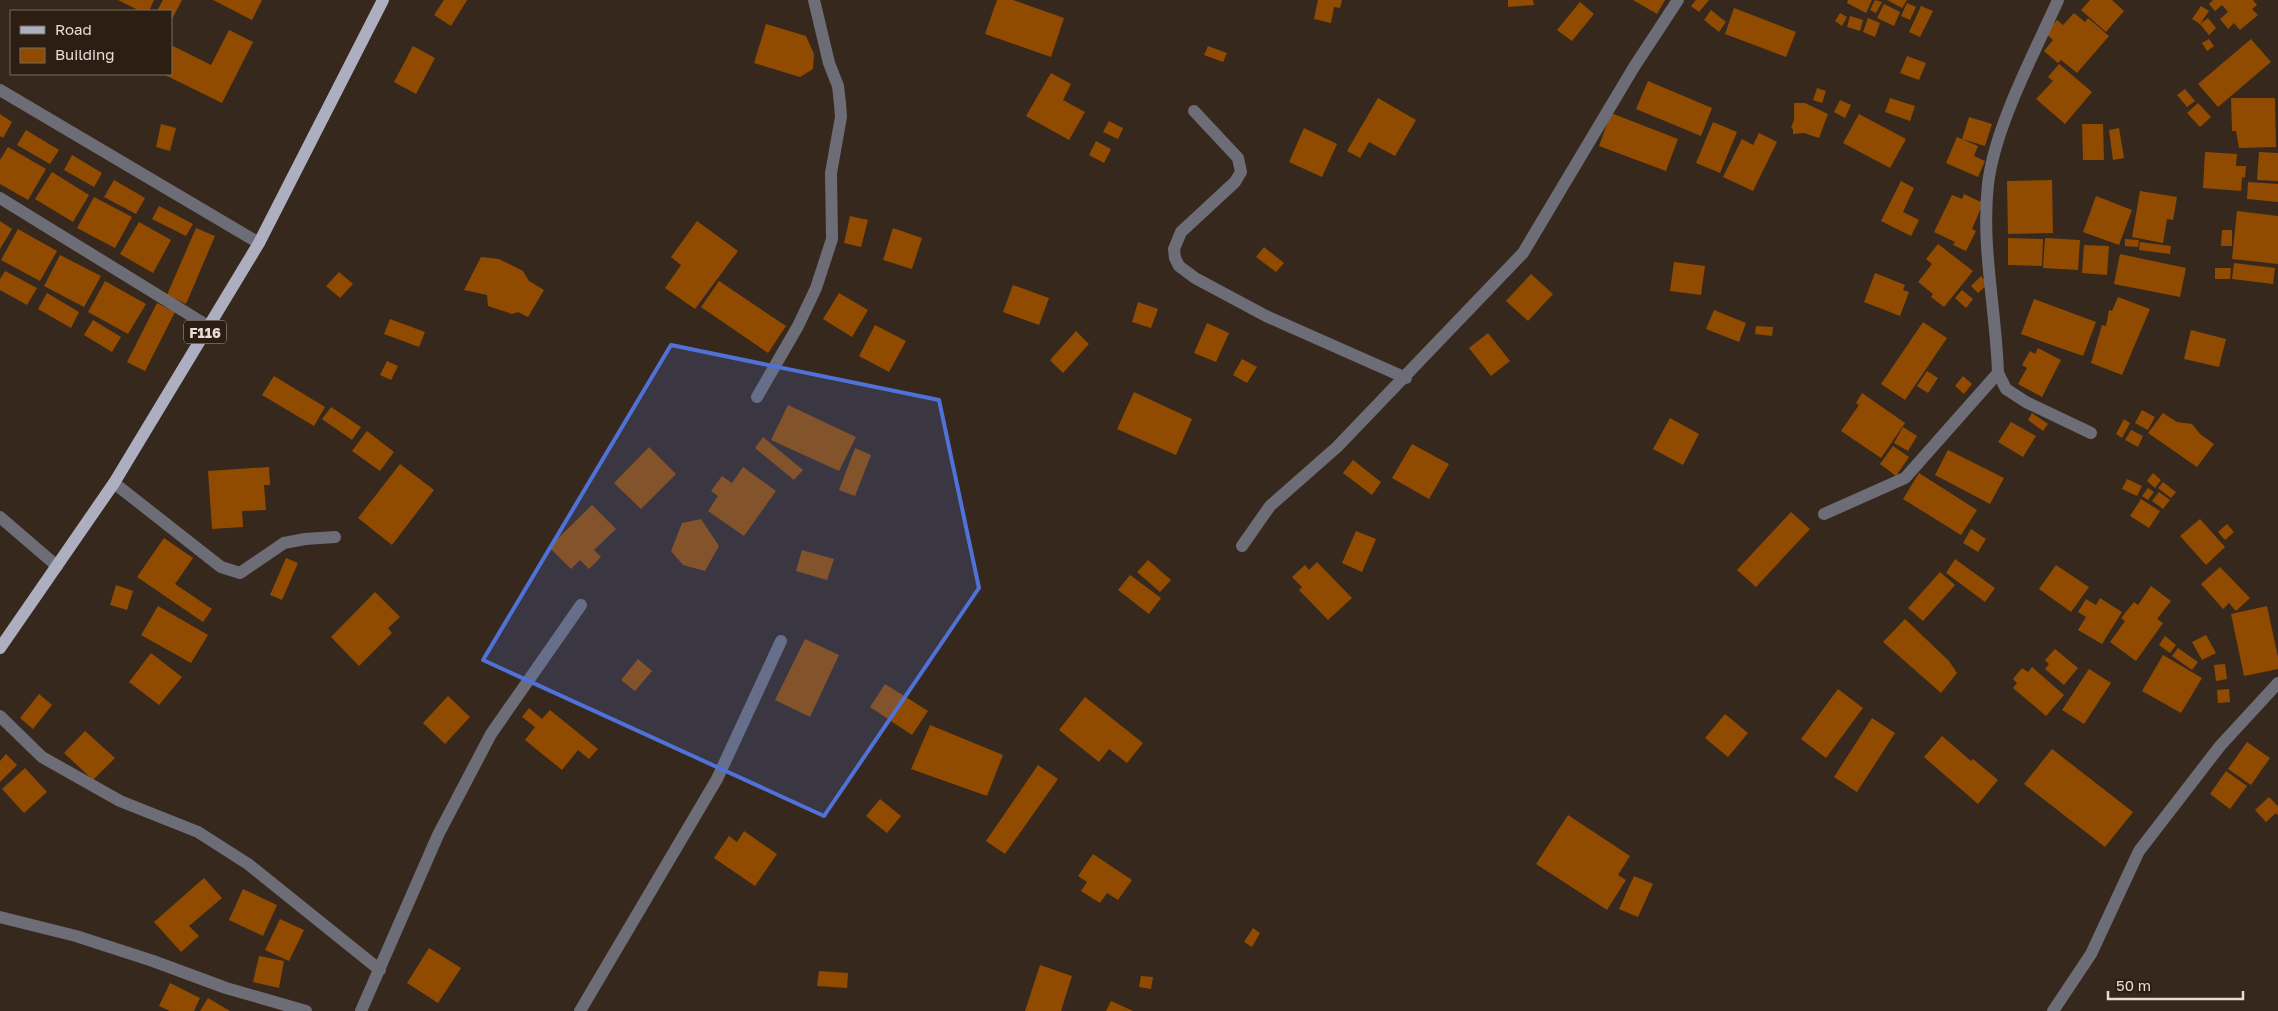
<svg xmlns="http://www.w3.org/2000/svg" width="2278" height="1011" viewBox="0 0 2278 1011" font-family="'Golos Text',sans-serif">
<style>
.building{fill:#904b00}
.lines{fill:none;stroke-linecap:round;stroke-linejoin:round}
.minor{stroke:#6c6d76;stroke-width:12}
.major{stroke:#adafc0;stroke-width:12}
.marked{fill:#5072d8;fill-opacity:0.2;stroke:#5072d8;stroke-width:4;stroke-linejoin:round}
.labels{text-anchor:middle;dominant-baseline:central;stroke-width:5;stroke-linejoin:round;paint-order:stroke}
.shield{fill:#2c1e13;stroke:#afa49c;stroke-width:1}
.shield-label{font-size:14px;font-weight:bold;fill:#e7ddd6}
</style>
<rect width="100%" height="100%" fill="#36281d"/>
<path class="building" d="M118,0H154L149,11H140Z
M163,0H182L171,21V11H157Z
M213,0H262L252,20Z
M444,0H467L451,26L434,15Z
M997,0H1013L1064,18L1051,57L985,34Z
M1318,0H1342L1340,8L1334,7L1331,23L1314,19Z
M1508,0H1533L1534,5L1508,7Z
M1633,0H1665L1657,14Z
M1696,0H1709L1699,12L1691,6Z
M1848,0H1872L1866,13L1847,3Z
M1875,0L1882,2L1876,13L1870,10Z
M1887,0H1907L1902,8Z
M2090,0H2112L2124,11L2106,32L2081,10Z
M2213,0H2253L2257,5L2252,9L2258,15L2240,30L2234,23L2228,29L2220,19L2228,12L2222,5L2215,11L2209,4Z
M1580,2L1594,14L1572,41L1557,30Z
M1907,3L1916,7L1910,20L1901,16Z
M1884,4L1900,12L1894,26L1877,18Z
M1921,6L1933,11L1920,37L1909,32Z
M2201,6L2209,11L2200,24L2192,19Z
M1734,8L1796,32L1786,57L1725,34Z
M1711,10L1726,22L1719,32L1704,20Z
M1840,13L1847,17L1842,26L1835,21Z
M2074,13L2085,22L2088,18L2109,36L2077,73L2061,60L2058,63L2044,51L2053,40L2045,33L2057,20L2063,25Z
M1850,16L1863,20L1860,31L1847,27Z
M1868,18L1880,23L1875,37L1863,32Z
M2208,18L2216,28L2209,35L2200,24Z
M766,24L806,36L814,54L813,69L800,77L754,63Z
M229,30L253,42L222,103L163,74H171V45L211,65Z
M2209,39L2214,46L2207,51L2202,43Z
M2251,39L2271,62L2218,107L2198,84Z
M413,46L435,58L416,94L394,82Z
M1208,46L1227,53L1223,62L1204,55Z
M1907,56L1926,63L1919,80L1900,73Z
M2059,64L2092,92L2065,124L2036,99L2053,81L2048,77Z
M1051,73L1071,84L1063,100L1085,112L1069,140L1026,116Z
M1648,81L1712,108L1701,136L1636,109Z
M1817,88L1826,91L1822,103L1813,100Z
M2185,89L2195,101L2187,107L2177,95Z
M1378,98L1416,120L1395,156L1369,142L1360,158L1347,151Z
M1890,98L1915,106L1910,121L1885,112Z
M2231,98H2275L2276,147L2239,148L2236,131H2232Z
M1840,100L1851,105L1845,118L1834,112Z
M1794,103H1805L1828,114L1819,138L1804,133L1793,134V129L1791,128L1794,120Z
M2198,103L2211,117L2200,127L2187,113Z
M1611,113L1678,139L1666,171L1599,146Z
M0,114L12,122L3,138L0,136Z
M1859,114L1906,139L1890,168L1843,143Z
M1969,117L1992,124L1985,146L1962,139Z
M1109,121L1123,128L1118,139L1103,132Z
M1713,122L1737,132L1720,173L1696,163Z
M161,124L176,128L170,151L156,147Z
M2082,124H2103L2104,160H2083Z
M1304,128L1337,144L1322,177L1289,162Z
M2119,128L2124,158L2113,160L2109,130Z
M26,130L59,150L50,164L17,145Z
M1759,133L1777,142L1753,191L1723,177L1742,139L1753,145Z
M1957,137L1978,146L1974,156L1985,161L1978,177L1946,163Z
M1096,141L1111,149L1104,163L1089,155Z
M8,147L46,169L28,200L0,184V160Z
M2205,152L2237,154L2236,166H2246L2245,178L2242,177L2241,191L2203,188Z
M2259,152L2278,153V181L2257,180Z
M72,155L102,173L94,187L64,170Z
M52,172L89,195L73,222L35,199Z
M114,180L145,198L136,214L104,197Z
M2052,180L2053,233L2008,234L2007,181Z
M1901,181L1914,188L1903,212L1919,220L1911,236L1881,221Z
M2248,182L2278,184V202L2247,199Z
M2140,191L2177,197L2173,220L2167,219L2163,243L2132,237Z
M1964,194L1983,203L1972,229L1976,231L1966,251L1953,245L1955,242L1934,232L1952,195L1962,199Z
M2096,196L2132,210L2119,245L2083,232Z
M94,197L132,217L115,248L77,228Z
M159,206L193,224L186,236L152,219Z
M2237,211L2278,216V264L2232,259Z
M850,216L868,220L861,247L844,243Z
M0,221L12,229L0,249Z
M697,221L738,251L695,309L665,288L681,265L671,257Z
M139,222L171,240L153,273L120,254Z
M196,228L215,236L186,304L167,295Z
M893,228L922,238L912,269L883,260Z
M18,229L57,251L40,281L1,260Z
M2222,230H2232V246H2221Z
M2008,238L2043,239L2042,266L2008,265Z
M2045,238L2080,240L2078,270L2043,268Z
M2125,239L2139,240L2138,247L2125,246Z
M2140,242L2171,246L2170,254L2139,250Z
M1938,244L1973,271L1944,307L1931,297L1933,294L1918,282L1932,264L1926,259Z
M2084,245L2109,246L2107,275L2082,273Z
M1264,247L1284,263L1276,272L1256,257Z
M2120,254L2186,268L2180,297L2114,284Z
M60,255L101,276L84,307L44,286Z
M481,257L499,259L523,271L529,281L544,290L528,317L518,312L512,314L488,306L487,295L464,290Z
M1674,262L1705,266L1701,295L1670,291Z
M2234,263L2275,268L2273,284L2232,279Z
M2215,268H2231L2230,279H2215Z
M5,271L37,288L27,305L0,290V279Z
M339,272L353,284L340,298L326,286Z
M1875,273L1905,285L1903,290L1909,292L1900,316L1864,302Z
M1531,274L1553,294L1528,321L1506,301Z
M1981,276L1988,284L1978,293L1971,286Z
M105,281L146,304L128,334L88,312Z
M719,281L786,326L768,353L701,307Z
M1013,285L1049,298L1039,325L1003,312Z
M1962,290L1973,299L1966,308L1955,298Z
M47,293L79,312L71,328L38,309Z
M839,293L868,310L852,337L823,319Z
M2118,297L2150,309L2122,375L2091,363L2102,325L2106,326L2109,310L2112,311Z
M2034,299L2096,322L2083,356L2021,334Z
M1138,302L1158,309L1151,328L1132,322Z
M157,303L175,312L145,371L127,362Z
M1714,310L1746,323L1739,342L1706,329Z
M390,319L425,332L419,347L384,334Z
M93,320L121,337L112,352L84,335Z
M1923,322L1947,338L1905,400L1881,384Z
M1207,323L1229,333L1216,362L1194,353Z
M875,325L906,341L889,372L859,356Z
M1756,326L1773,327L1772,336L1755,334Z
M2191,330L2226,339L2219,367L2184,359Z
M1076,331L1089,344L1063,373L1050,360Z
M1488,333L1510,361L1491,376L1469,348Z
M2038,348L2061,360L2042,397L2018,384L2027,368L2022,365L2030,351L2035,354Z
M1242,359L1257,367L1247,383L1233,375Z
M387,361L398,366L391,380L380,375Z
M1927,371L1938,378L1928,393L1917,386Z
M274,376L325,407L314,426L262,395Z
M1963,376L1972,384L1964,394L1955,386Z
M1134,392L1192,419L1176,455L1117,429Z
M1862,393L1905,423L1881,458L1841,431L1859,405L1856,403Z
M788,405L856,437L839,471L771,440Z
M331,407L361,427L352,440L322,419Z
M2142,410L2155,417L2148,430L2135,423Z
M2032,413L2048,424L2043,431L2028,420Z
M2163,413L2177,422L2192,424L2200,434L2214,444L2197,467L2148,433Z
M1670,418L1699,434L1683,465L1653,449Z
M2124,419L2130,423L2122,438L2116,434Z
M2011,422L2036,436L2023,457L1998,442Z
M1903,427L1917,436L1908,451L1894,443Z
M2131,430L2143,436L2138,447L2125,440Z
M367,431L394,452L380,471L352,451Z
M763,437L803,470L794,480L755,448Z
M1412,444L1449,464L1429,499L1392,478Z
M1893,446L1909,457L1896,476L1880,464Z
M649,447L676,474L641,509L614,483Z
M855,448L871,455L855,496L839,490Z
M1948,450L2004,478L1990,504L1935,475Z
M1353,460L1381,482L1372,495L1343,473Z
M400,464L434,490L392,545L358,518Z
M269,467L270,485H264L266,510L242,511L243,527L212,529L208,471Z
M743,467L776,491L744,536L708,511L718,496L711,491L722,476L732,483Z
M1919,473L1977,510L1961,535L1903,499Z
M2153,473L2161,480L2155,488L2147,481Z
M2127,479L2142,486L2137,496L2122,489Z
M2163,482L2176,492L2171,498L2158,488Z
M2148,488L2154,492L2148,500L2142,496Z
M2159,492L2170,500L2163,509L2152,501Z
M2141,499L2160,511L2149,528L2130,516Z
M592,505L616,529L594,550L601,557L589,569L580,560L571,569L549,547Z
M1791,512L1810,529L1756,587L1737,570Z
M701,519L719,546L705,571L683,565L671,551L682,523Z
M2200,519L2225,547L2206,565L2180,536Z
M2227,524L2234,532L2225,540L2218,532Z
M1971,529L1986,539L1978,552L1963,543Z
M1356,531L1376,539L1362,572L1342,563Z
M164,538L193,558L175,584L212,609L203,622L137,577Z
M802,550L834,559L827,580L796,571Z
M286,558L298,563L282,600L270,595Z
M1955,559L1995,588L1985,602L1946,573Z
M1148,560L1171,580L1160,592L1137,572Z
M1317,562L1352,598L1328,620L1299,590L1302,587L1292,577L1305,565L1309,570Z
M2056,565L2089,587L2071,612L2039,589Z
M2220,567L2250,598L2236,611L2229,603L2223,609L2201,584Z
M1940,572L1955,585L1923,621L1908,608Z
M1130,575L1161,598L1149,614L1118,590Z
M116,585L133,591L127,610L110,605Z
M2151,586L2171,601L2157,619L2163,623L2136,661L2110,642L2125,621L2121,618L2134,602L2138,605Z
M375,592L400,617L388,628L392,633L359,666L331,637Z
M2100,598L2122,612L2102,644L2078,630L2086,617L2078,612L2086,599L2096,605Z
M158,606L208,635L191,663L141,635Z
M2267,606L2278,657V669L2244,676L2231,614Z
M1905,619L1949,661L1957,673L1941,693L1883,642Z
M2206,635L2216,653L2202,660L2192,642Z
M2165,636L2176,645L2170,653L2159,645Z
M805,639L839,655L810,717L775,700Z
M2178,648L2198,662L2192,670L2172,656Z
M2055,649L2078,668L2064,685L2045,669L2049,664L2045,660Z
M151,653L182,677L159,705L129,682Z
M2163,655L2202,678L2181,713L2142,691Z
M638,659L652,671L635,691L621,680Z
M2225,664L2227,679L2216,681L2214,665Z
M2032,667L2064,695L2046,716L2013,688L2017,683L2013,679L2022,668L2028,672Z
M2089,669L2111,683L2084,724L2062,710Z
M885,684L928,711L912,735L870,707Z
M1838,689L1863,708L1826,758L1801,739Z
M2229,689L2230,702L2218,703L2217,690Z
M39,694L52,705L33,729L20,718Z
M448,696L470,717L445,744L423,723Z
M1085,697L1143,743L1127,763L1109,749L1099,762L1059,730Z
M529,708L542,719L550,710L598,749L589,759L578,750L562,770L525,740L535,727L522,717Z
M1725,714L1748,733L1728,757L1705,738Z
M1872,718L1895,733L1857,792L1834,777Z
M930,725L1003,755L987,796L911,769Z
M85,731L115,758L93,780L64,753Z
M1942,736L1971,761L1973,759L1998,780L1978,804L1924,757Z
M2247,742L2270,758L2251,785L2228,769Z
M2052,749L2133,812L2105,847L2024,784Z
M6,754L17,765L0,782V761Z
M1038,765L1058,779L1005,854L986,841Z
M25,768L47,792L24,813L2,789Z
M2226,771L2247,786L2230,809L2210,794Z
M2269,797L2278,806V815L2276,813L2266,822L2255,810Z
M880,799L901,816L887,833L866,816Z
M1568,815L1630,856L1618,875L1626,880L1607,910L1536,864Z
M744,831L777,854L755,886L714,858L729,836L737,842Z
M1093,854L1132,880L1118,900L1107,893L1100,903L1081,891L1087,882L1078,876Z
M1634,876L1653,884L1638,917L1619,909Z
M204,878L222,898L189,926L199,936L181,952L154,922Z
M243,889L277,905L263,936L229,920Z
M280,919L304,930L289,961L265,950Z
M1253,928L1260,933L1252,947L1244,942Z
M429,948L461,968L438,1003L407,983Z
M259,956L284,961L279,988L253,982Z
M1040,965L1072,976L1061,1011H1025Z
M819,971L848,973L847,988L817,986Z
M1141,976L1153,977L1151,989L1139,987Z
M170,983L200,998L194,1011H170L159,1006Z
M208,998L230,1011H200Z
M1111,1001L1133,1011H1106Z"/>
<g class="lines">
<path class="minor" d="M2058,0C2034,54 1995,126 1988,184C1981,246 1996,310 1998,373L2006,389L2026,402L2091,433
M0,90L259,243
M1194,111L1238,158L1241,172L1235,182L1181,232L1174,249L1175,258L1179,266L1195,278L1266,316L1406,378
M0,198L208,326
M757,397L798,326L816,288L832,239L831,173L841,117L840,104L838,86L829,63L814,0
M114,483L221,567L240,573L284,543L305,539L335,537
M1824,514L1905,478L1998,373
M0,517L57,566
M1242,546L1270,506L1337,447L1523,253L1634,67L1678,0
M0,716L42,757L120,801L198,832L248,864L380,970
M0,917L76,936L153,961L226,988L306,1011
M361,1011L438,835L491,734L581,605
M580,1011L717,779L781,641
M2053,1011L2091,954L2139,851L2220,746L2278,683"/>
<path class="major" d="M0,648L114,483L259,243L383,0"/>
</g>
<path class="marked" d="M671,345L939,400L979,588L824,816L483,660Z"/>
<g class="labels">
<rect class="shield" x="184" y="320.5" width="42" height="23" rx="4"/>
<g class="shield-label">
<text x="205" y="332">F116</text>
</g>
</g>
<rect x="10" y="10" width="162" height="65" fill="#2c1e13" stroke="#776a61"/>
<rect x="20" y="26" width="25" height="8" fill="#adafc0" stroke="#776a61"/>
<text x="55" y="35" font-size="15" fill="#e7ddd6">Road</text>
<rect x="20" y="48" width="25" height="15" fill="#904b00" stroke="#776a61"/>
<text x="55" y="60" font-size="15" fill="#e7ddd6">Building</text>
<path d="M2108 991v8h135v-8" fill="none" stroke="#e7ddd6" stroke-width="2.5"/>
<text x="2116" y="991" font-size="15" fill="#e7ddd6" stroke="#2c1e13" stroke-width="4" paint-order="stroke">50 m</text>
</svg>
